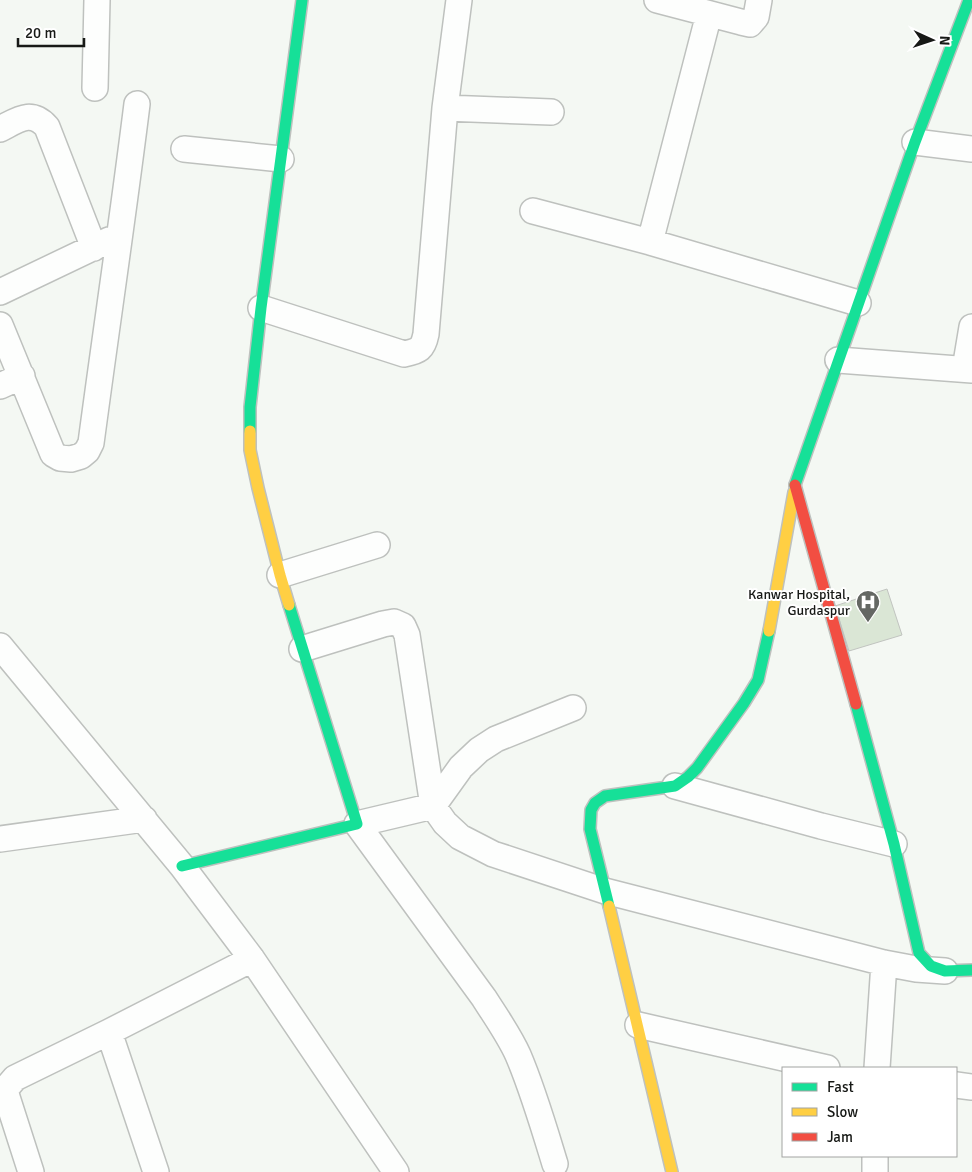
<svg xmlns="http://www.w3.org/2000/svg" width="972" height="1172" viewBox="0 0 972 1172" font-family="Signika,sans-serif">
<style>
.building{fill:#dae6d5;stroke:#c1c4c0}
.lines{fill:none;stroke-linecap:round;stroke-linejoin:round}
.street-casing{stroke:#bec1be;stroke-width:28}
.fast-casing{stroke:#bec1be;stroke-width:14}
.slow-casing{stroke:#bec1be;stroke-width:14}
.jam-casing{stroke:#bec1be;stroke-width:14}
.street{stroke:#fdfefd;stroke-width:25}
.fast{stroke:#16e098;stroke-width:11}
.slow{stroke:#ffcf43;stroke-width:11}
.jam{stroke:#f24e42;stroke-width:11}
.labels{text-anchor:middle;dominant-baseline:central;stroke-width:4;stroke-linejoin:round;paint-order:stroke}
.poi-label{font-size:14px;fill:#171916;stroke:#fff;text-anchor:end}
</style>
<rect width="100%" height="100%" fill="#f4f8f3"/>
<path class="building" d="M887,589L902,635L849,651L835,606Z"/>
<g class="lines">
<g class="street-casing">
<path id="street" d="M459,0L445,108L551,112
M657,0L741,22L750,24L756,17L759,0
M95,88L97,0
M0,129C18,120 31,109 47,127L94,248
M915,142L972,149
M184,149L281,159
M533,211L650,242L858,303
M650,242L709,14
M0,292L109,240
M261,308L404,354C419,351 423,349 426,334L445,108
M0,325L53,454L60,458L71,459L81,456L87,451L91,443C106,330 123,217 137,104
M838,360L972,370
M965,369L972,327
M0,386L22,376
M280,575L377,545
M0,646L182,866L252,959L396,1172
M302,649L383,624L394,622L403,626L407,635L433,806L445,823L460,837L493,854L605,891L884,963L916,969L945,971
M675,786L821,826L894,844
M0,839L144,819
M638,1025L827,1068
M109,1032L156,1172
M877,1068L884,963
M956,1085L972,1087
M555,1164C544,1128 533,1090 518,1055C509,1035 496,1017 484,998L357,824L433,806L461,767L479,750L496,739L573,708
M31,1172L6,1094L8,1086L15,1078L109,1032L252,959
M875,1172V1156"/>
</g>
<g class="fast-casing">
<path id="fast" d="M250,431V407L261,308L302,0
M795,485L915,142L969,0
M856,704L894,844L919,953L931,966L945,971L972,970
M182,866L357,824L289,605
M609,906L590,829L591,810L595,803L605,796L675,786L688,777L697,768L744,703L758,680L769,631"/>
</g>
<g class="slow-casing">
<path id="slow" d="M250,431V450L258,488L280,575L289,605
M769,631L794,492
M609,906L672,1172"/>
</g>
<g class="jam-casing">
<path id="jam" d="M795,485L856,704"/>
</g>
<use href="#street" class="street"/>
<use href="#fast" class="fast"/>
<use href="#slow" class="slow"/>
<use href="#jam" class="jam"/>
</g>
<defs>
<g id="hospital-pin" transform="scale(1.25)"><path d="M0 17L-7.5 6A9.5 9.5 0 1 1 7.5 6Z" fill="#646763" stroke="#fff"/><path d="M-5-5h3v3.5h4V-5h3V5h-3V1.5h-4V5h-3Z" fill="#fff"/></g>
</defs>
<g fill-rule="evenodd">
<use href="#hospital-pin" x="868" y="602"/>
</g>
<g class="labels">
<g class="poi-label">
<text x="850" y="594">Kanwar Hospital,<tspan x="850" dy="16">Gurdaspur</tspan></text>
</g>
</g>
<rect x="782" y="1067" width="175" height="90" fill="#ffffff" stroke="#a2a3a2"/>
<rect x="792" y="1083" width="25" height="8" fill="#16e098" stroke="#a2a3a2"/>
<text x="827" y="1092" font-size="15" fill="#171916">Fast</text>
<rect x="792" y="1108" width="25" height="8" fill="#ffcf43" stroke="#a2a3a2"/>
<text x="827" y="1117" font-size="15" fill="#171916">Slow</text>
<rect x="792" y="1133" width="25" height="8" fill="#f24e42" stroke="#a2a3a2"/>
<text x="827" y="1142" font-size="15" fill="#171916">Jam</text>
<g transform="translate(932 40) rotate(93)" stroke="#ffffff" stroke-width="4" paint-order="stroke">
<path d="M0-4L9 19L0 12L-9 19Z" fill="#171916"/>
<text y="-8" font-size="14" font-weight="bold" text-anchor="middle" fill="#171916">N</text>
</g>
<path d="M18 38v8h66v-8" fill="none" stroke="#171916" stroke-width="2.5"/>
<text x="25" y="38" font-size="15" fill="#171916" stroke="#ffffff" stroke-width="4" paint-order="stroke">20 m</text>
</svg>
